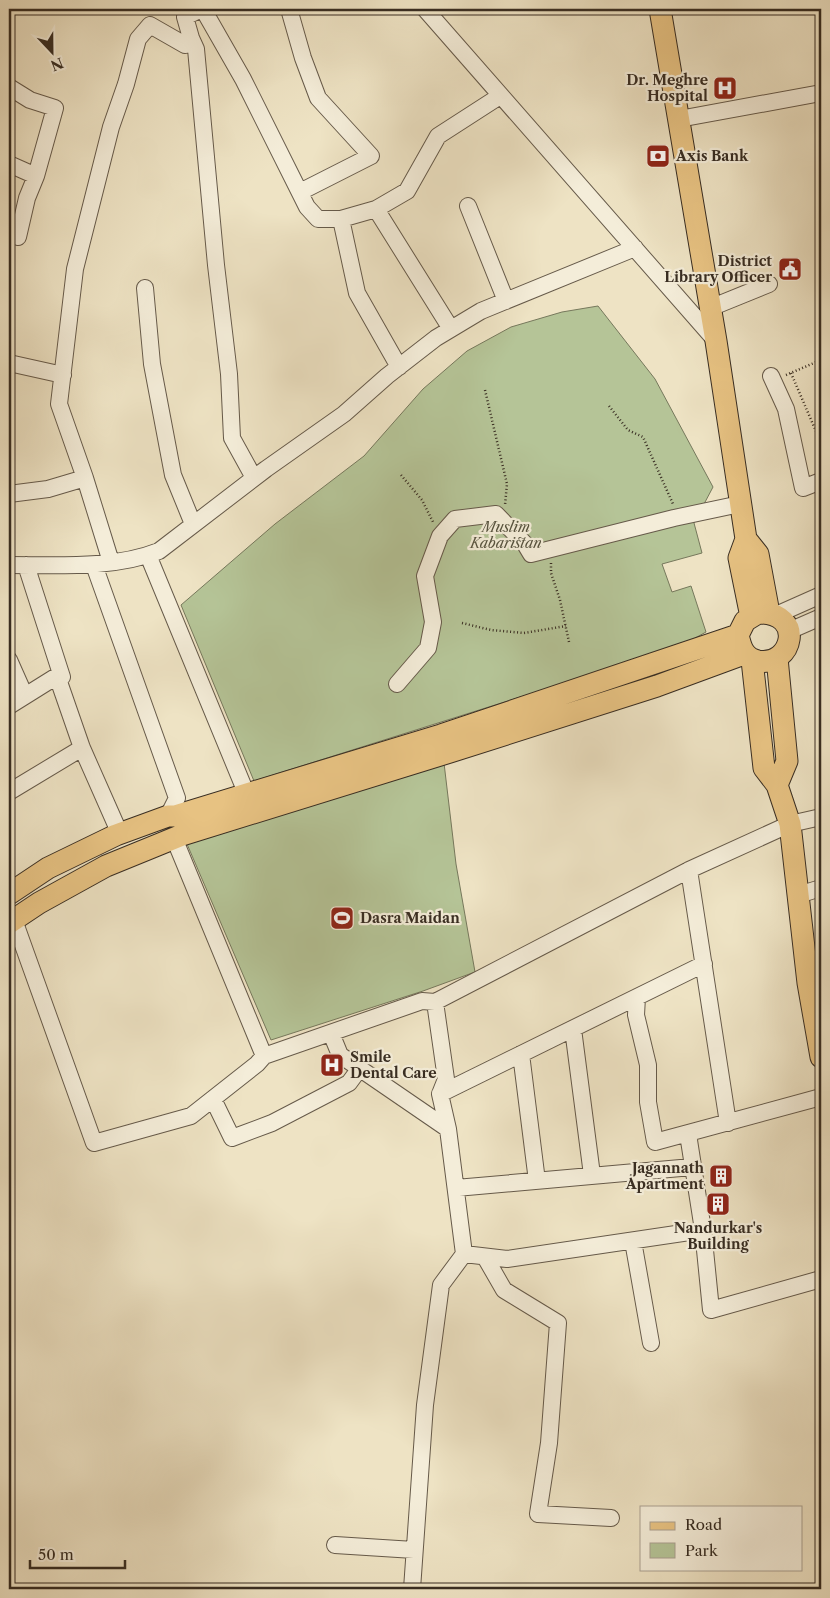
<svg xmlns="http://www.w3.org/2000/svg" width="830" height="1598" viewBox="0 0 830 1598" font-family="'Libre Caslon Text',serif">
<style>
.green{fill:#b5c497;stroke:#76785c}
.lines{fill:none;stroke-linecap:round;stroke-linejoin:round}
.minor-casing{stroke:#665a4a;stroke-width:18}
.major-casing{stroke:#382d22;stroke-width:23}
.path{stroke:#382d22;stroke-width:2.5;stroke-dasharray:1 2.5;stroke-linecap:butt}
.minor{stroke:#f4edd9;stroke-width:16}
.major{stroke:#e7c282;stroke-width:21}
.labels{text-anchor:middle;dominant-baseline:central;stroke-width:4.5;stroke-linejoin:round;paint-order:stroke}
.poi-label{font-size:14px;font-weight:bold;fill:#382d22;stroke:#f4edd9;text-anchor:end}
.park-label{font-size:14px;font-style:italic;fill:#57533f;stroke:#f4edd9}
</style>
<rect width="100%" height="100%" fill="#eee3c4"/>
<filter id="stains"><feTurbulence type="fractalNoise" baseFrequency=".004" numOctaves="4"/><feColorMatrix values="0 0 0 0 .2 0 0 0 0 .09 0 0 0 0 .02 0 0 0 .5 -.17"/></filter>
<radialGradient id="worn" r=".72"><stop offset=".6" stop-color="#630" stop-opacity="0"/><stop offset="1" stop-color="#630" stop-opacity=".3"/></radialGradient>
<path class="green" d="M598,306L655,379L713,487L694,523L702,553L662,564L672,592L691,586L706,632L679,647L254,781L181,605L275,524L364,456L423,389L467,351L511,327L562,312Z
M444,763L456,864L475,972L423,991L271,1040L184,837Z"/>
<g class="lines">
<g class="minor-casing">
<path id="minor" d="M203,9L243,79L307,207L318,219H341L376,209L407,191L438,136L500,96
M289,9L303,58L318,98L371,156L300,192
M425,9L716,341
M191,38L196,49L216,265L229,374L232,438L254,478
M9,87L30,100L55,108L36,176L9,164
M679,119L821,93
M468,206L506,301
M376,209L451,329
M341,219L357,293L399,367
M18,237L27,198L36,176
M145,288L152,364L173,475L193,524
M710,308L769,284
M9,363L63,375
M771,376L786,409L803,488L821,481
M85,478L111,562
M9,494L48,489L85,478L59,404L75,269L111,127L126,84L138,39L150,25L185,45L191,38L185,17L201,9
M148,555L247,795
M9,565C57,565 114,569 159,551L266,469L344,414L387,376L436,338L481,311L635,248
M26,565L62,677L57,676
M94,565L177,798L168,816
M776,615L821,595
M789,631L821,617
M9,660L25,696
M397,684L428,648L433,622L425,576L440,536L455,519L496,514L525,544L531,554L674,518L740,504
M9,706L57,676L82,748L120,834
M9,792L82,748
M174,838L264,1056L422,1001L435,1002
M689,870L728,1123
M798,895L821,888
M14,920L94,1143L191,1116L257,1064L264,1056
M637,997L636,1015L648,1065V1102L655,1142L821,1097
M573,1029L592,1175
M331,1033L340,1055L448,1129L440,1094L704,964
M521,1054L537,1181
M440,1094L446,1079L435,1002L689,870L790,824L821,817
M213,1099L232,1138L272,1123L349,1083L360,1068
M448,1129L464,1254L507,1259L703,1230L688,1134
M456,1188L692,1167
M703,1230L711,1310L821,1279
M633,1241L651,1343
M485,1257L504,1290L558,1323L549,1443L538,1514L611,1518
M335,1545L414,1550
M412,1589L425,1405L441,1285L464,1254"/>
</g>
<g class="major-casing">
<path id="major" d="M660,9L716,341L746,539L739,558L751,617
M746,539L758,554L769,613
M758,613C806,612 793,667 758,661C744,658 741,648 738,635L745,621Z
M777,658L787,761L777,785
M752,660L764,768L777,785L790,824L808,983L821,1057
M9,894L48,868L116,835L168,816H175L441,735L738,635
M9,923L39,903L106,866L182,835L450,752L657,686L744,654"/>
</g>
<path class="path" d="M791,373L821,443
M786,375L821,360
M485,390L507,484L505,505
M609,406L628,430L643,437L673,504
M401,475L422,500L434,524
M551,563V573L560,600L569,642
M462,623L491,630L524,633L566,626"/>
<use href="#minor" class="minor"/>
<use href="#major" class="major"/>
</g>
<defs>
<g id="hospital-square" transform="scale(1.25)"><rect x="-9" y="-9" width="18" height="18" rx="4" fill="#8f2418" stroke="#f4edd9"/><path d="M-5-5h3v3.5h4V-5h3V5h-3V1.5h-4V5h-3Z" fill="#fff"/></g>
<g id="bank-square" transform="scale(1.25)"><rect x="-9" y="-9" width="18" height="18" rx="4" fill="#8f2418" stroke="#f4edd9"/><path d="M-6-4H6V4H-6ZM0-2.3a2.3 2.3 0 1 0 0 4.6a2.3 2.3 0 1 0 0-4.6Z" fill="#fff"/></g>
<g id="civic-square" transform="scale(1.25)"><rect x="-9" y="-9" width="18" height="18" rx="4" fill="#8f2418" stroke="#f4edd9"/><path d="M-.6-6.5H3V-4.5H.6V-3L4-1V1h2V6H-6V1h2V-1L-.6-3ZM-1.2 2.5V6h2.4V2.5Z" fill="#fff"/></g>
<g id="stadium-square" transform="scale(1.25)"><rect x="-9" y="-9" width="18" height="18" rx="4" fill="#8f2418" stroke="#f4edd9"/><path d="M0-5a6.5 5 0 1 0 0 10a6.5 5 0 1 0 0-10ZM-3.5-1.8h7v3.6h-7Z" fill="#fff"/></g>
<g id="building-square" transform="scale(1.25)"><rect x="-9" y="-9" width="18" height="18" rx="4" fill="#8f2418" stroke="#f4edd9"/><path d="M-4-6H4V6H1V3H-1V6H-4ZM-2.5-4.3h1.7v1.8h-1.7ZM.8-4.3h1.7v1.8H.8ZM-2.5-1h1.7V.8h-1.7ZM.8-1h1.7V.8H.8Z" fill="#fff"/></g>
</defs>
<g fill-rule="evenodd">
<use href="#hospital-square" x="725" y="88"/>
<use href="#bank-square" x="658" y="156"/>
<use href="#civic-square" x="790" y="269"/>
<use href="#stadium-square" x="342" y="918"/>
<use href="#hospital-square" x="332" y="1065"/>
<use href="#building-square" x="721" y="1176"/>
<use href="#building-square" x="718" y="1204"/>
</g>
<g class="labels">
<g class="poi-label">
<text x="708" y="80">Dr. Meghre<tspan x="708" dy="16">Hospital</tspan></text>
<text x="676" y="156" text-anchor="start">Axis Bank</text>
<text x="772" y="261">District<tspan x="772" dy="16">Library Officer</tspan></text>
<text x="360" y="918" text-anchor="start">Dasra Maidan</text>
<text x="350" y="1057" text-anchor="start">Smile<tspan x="350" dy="16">Dental Care</tspan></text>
<text x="704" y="1168">Jagannath<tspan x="704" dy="16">Apartment</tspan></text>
<text x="718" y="1228" text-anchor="middle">Nandurkar's<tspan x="718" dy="16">Building</tspan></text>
</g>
<g class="park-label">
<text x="506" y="527">Muslim<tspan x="506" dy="16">Kabaristan</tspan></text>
</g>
</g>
<rect width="830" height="1598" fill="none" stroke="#eee3c4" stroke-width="30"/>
<rect x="10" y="10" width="810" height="1578" fill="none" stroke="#382d22" stroke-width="2.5"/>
<rect x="15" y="15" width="800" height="1568" fill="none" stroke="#382d22"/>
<rect x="640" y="1506" width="162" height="65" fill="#f4edd9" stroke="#a9a090"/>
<rect x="650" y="1522" width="25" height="8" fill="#e7c282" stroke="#a9a090"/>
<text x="685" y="1530" font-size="15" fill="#382d22">Road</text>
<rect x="650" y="1543" width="25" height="15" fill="#b5c497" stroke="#a9a090"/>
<text x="685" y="1556" font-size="15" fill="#382d22">Park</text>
<g transform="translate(52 52) rotate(158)" stroke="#f4edd9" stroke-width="4" paint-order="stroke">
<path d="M0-4L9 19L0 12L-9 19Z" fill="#382d22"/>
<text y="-8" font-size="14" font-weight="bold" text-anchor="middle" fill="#382d22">N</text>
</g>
<path d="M30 1560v8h95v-8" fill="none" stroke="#382d22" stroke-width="2.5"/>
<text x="38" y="1560" font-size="15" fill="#382d22" stroke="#f4edd9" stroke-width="4" paint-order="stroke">50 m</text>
<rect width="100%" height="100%" filter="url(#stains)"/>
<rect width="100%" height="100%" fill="url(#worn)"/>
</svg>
